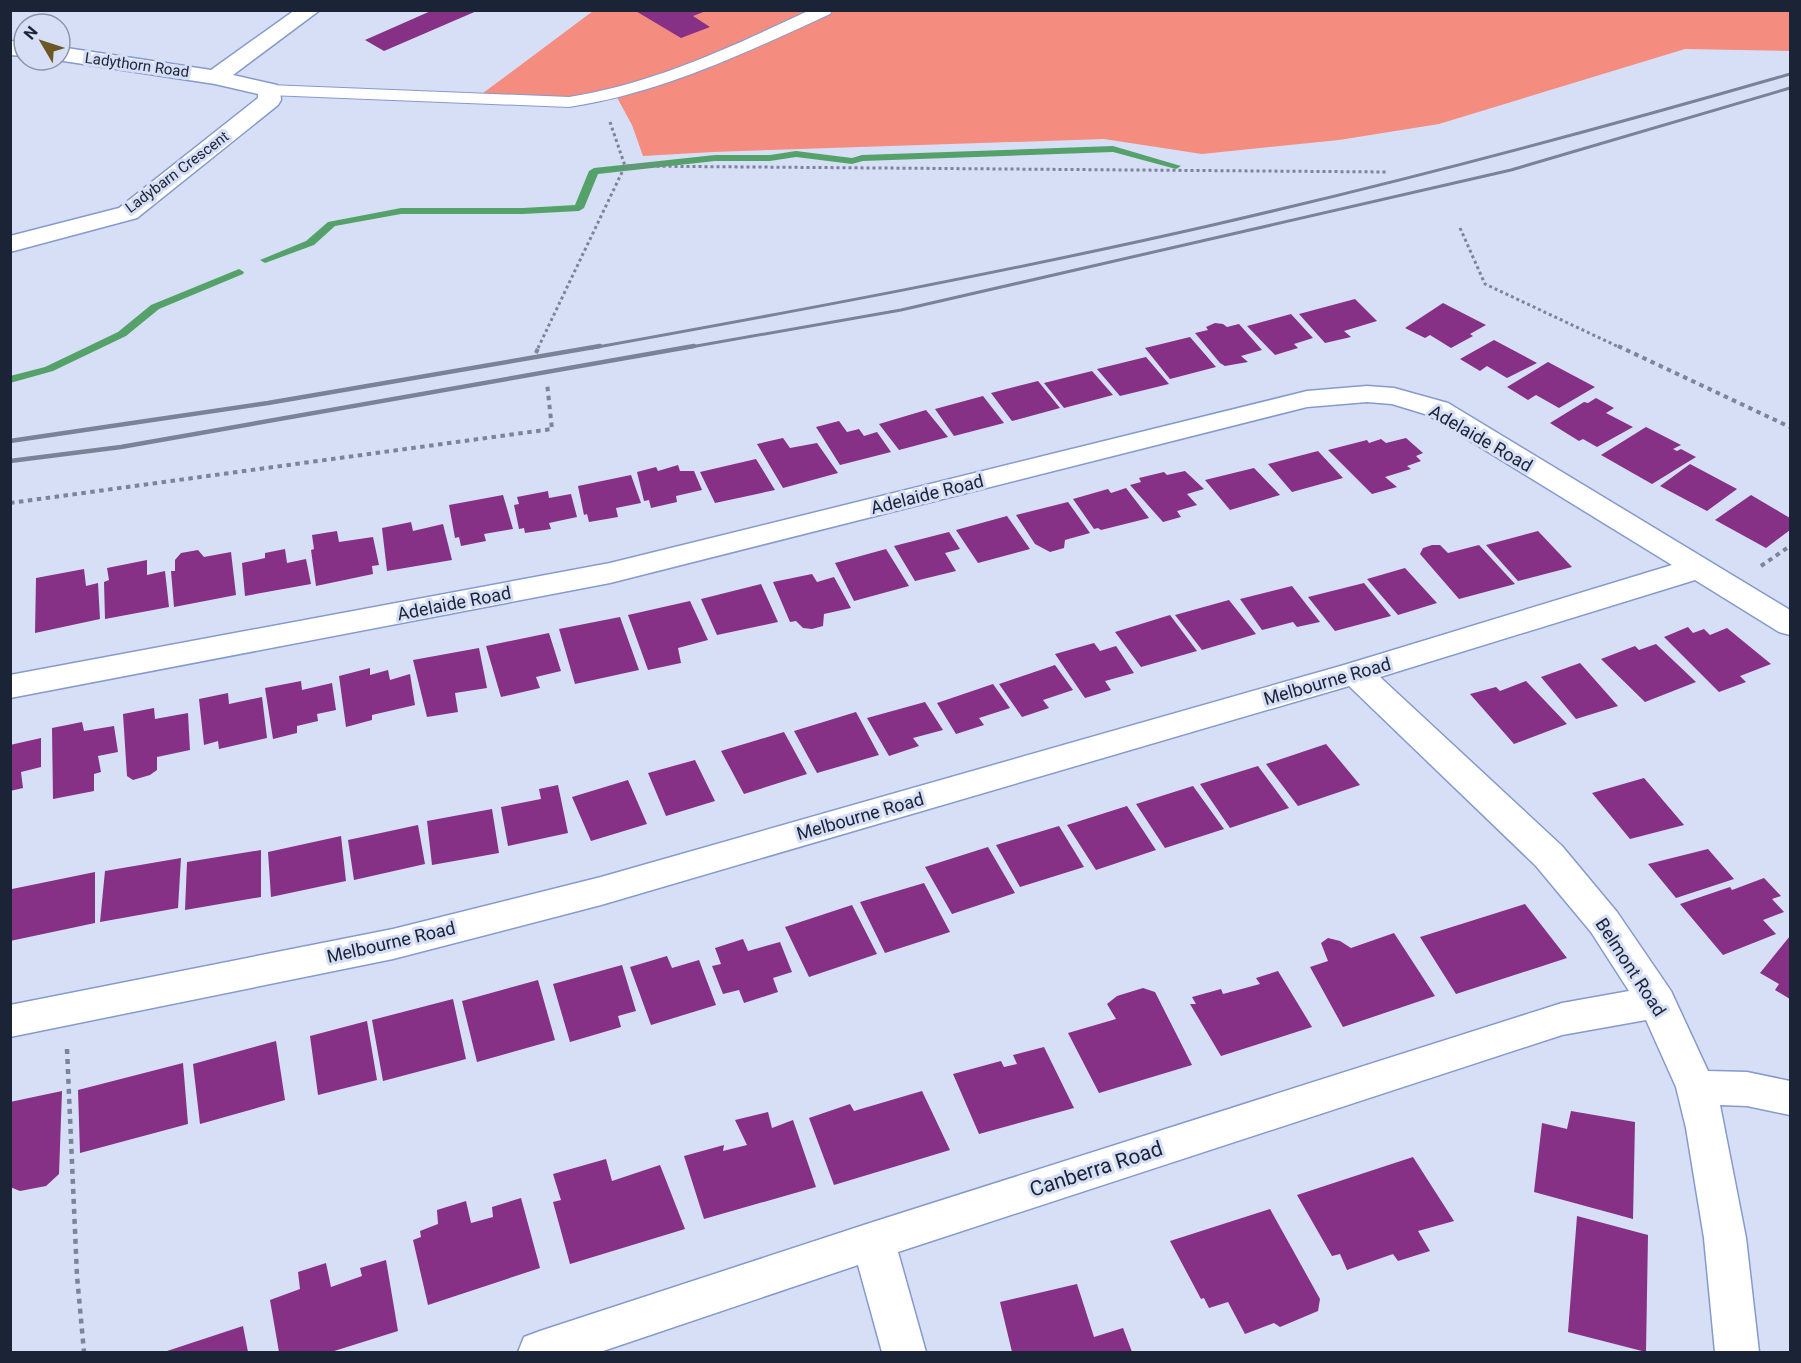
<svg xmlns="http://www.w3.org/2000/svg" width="1801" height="1363" viewBox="0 0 1801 1363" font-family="Roboto,sans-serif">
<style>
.green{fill:#f48c7f}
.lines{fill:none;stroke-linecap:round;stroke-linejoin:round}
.stream{fill:#54a26a;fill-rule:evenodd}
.building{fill:#863086}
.service-casing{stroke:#859acd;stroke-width:2}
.minor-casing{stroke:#859acd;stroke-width:3}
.path-far2{stroke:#7b8499;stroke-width:3;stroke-dasharray:3 3;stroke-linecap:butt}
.path-far1{stroke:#7b8499;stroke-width:4;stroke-dasharray:4.5 4.5;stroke-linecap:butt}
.path{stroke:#7b8499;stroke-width:4.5;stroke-dasharray:5 5;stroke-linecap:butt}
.service{fill:#fff;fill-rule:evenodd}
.minor{fill:#fff;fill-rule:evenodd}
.rail-far1{stroke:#7a8297;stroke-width:3}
.rail{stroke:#7a8297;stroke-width:4.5}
.labels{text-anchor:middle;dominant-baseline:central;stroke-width:6;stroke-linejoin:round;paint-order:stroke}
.far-street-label{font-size:15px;fill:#1b2337;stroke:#d6dff5}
.street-label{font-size:18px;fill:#1b2337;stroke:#d6dff5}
.near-street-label{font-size:21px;fill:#1b2337;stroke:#d6dff5}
</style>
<rect width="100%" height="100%" fill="#d6dff5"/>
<path class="green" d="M593,11H1790V51L1685,49L1439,124L1339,140L1202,154L1104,139L713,152L643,156L632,125L614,92L571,100L479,96Z"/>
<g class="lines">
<path class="stream" d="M1113,146L1181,166L1176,169L1113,152L863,161L852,164L796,157L770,161H715L598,174L584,208L579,211L523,214H401L335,226L314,245L265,263L260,260L306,241L328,222L401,208H523L575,205L589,171L594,168L715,155H770L796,151L852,158L862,155Z
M239,269L244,272L243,274L159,309L126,336L53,371L10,383V376L45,367L118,332L151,305Z"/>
</g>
<path class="building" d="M433,10H479L384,51L365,40Z
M634,10L706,11L693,16L710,27L681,38Z
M1355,299L1377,321L1344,331L1351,337L1325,343L1299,314Z
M1443,303L1486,325L1470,334L1473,336L1451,348L1430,335L1425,338L1405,328Z
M1291,314L1313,338L1294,344L1298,348L1275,355L1247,326Z
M1215,323L1223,324L1227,327L1239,324L1262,350L1241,356L1248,362L1225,366L1220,363L1195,333L1208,330L1206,327Z
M1190,337L1216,367L1170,379L1145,348Z
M1494,340L1537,363L1507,378L1487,366L1480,371L1460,359Z
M1146,357L1169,384L1120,396L1097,369Z
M1548,362L1595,387L1559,408L1536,395L1528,400L1507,387Z
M1092,371L1113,395L1064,408L1044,383Z
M1038,381L1060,408L1012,421L991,393Z
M983,396L1004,423L954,436L935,409Z
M1596,398L1614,408L1606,413L1633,427L1597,447L1583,439L1579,441L1550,423L1584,402L1588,403Z
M926,410L948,437L899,450L879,424Z
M839,421L847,432L859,429L864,436L877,432L891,452L840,465L816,427Z
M1646,427L1681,445L1673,449L1677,451L1681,449L1696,457L1652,484L1601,455Z
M783,438L790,448L817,443L838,473L783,488L757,444Z
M1406,438L1423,453L1416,456L1421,461L1407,466L1411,469L1385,477L1397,487L1372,494L1328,450L1367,440L1369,443L1381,439L1386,443Z
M1318,451L1343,478L1292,492L1268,464Z
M756,459L775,490L715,503L700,472Z
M1690,464L1737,489L1707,511L1660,486Z
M678,465L680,471H694L702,490L676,496L677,502L651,508L649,500L644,501L637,472L656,467L658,471Z
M1254,468L1280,495L1230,510L1205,480Z
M1185,471L1204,489L1187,494L1197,505L1177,511L1181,517L1163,522L1130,485L1141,482L1139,478L1164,472L1167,475Z
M631,475L641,503L616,508L618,517L589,522L587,514L584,515L578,486Z
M1126,488L1149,518L1101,530L1098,528L1094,529L1073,499L1108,489L1111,493Z
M548,491L549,498L571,494L577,517L549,523L551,529L525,533L524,528L519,529L514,505L519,504L517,497Z
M503,495L513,529L484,534L486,541L461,546L459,537L455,538L449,505Z
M1751,495L1790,518V530L1766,548L1715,520Z
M1068,502L1090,533L1065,540L1064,548L1050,552L1035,544L1016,515Z
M1007,516L1030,549L978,563L956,530Z
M411,522L413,531L443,524L452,560L387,571L382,528Z
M337,531L339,542L373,537L379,565L372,566L373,574L316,586L311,550L314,549L312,535Z
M1538,531L1572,567L1518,581L1486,545Z
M949,532L960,549L945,553L956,571L915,581L894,546Z
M1432,545H1440L1448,553L1479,545L1515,584L1459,599L1420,554L1423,548Z
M285,549L287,563L306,559L311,584L245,596L242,563L265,558V553Z
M886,549L909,586L854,601L835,563Z
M198,550L204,557L231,552L236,595L174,607L171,571H175V560L181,553Z
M147,560V575L165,571L169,607L105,619L104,582L109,580L107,568Z
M1405,568L1437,603L1398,615L1367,579Z
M84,569L86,586L98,583L100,619L35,633L36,578Z
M812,574L817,582L834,577L851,608L824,614L823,626L812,629L803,628L796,621L790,622L773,582Z
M1364,583L1391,616L1335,631L1308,597Z
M761,584L778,622L717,635L701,599Z
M1292,586L1320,622L1297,627L1293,622L1262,630L1240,599Z
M1229,600L1256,634L1202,650L1175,615Z
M690,601L708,640L678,648L681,663L648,670L628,615Z
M1170,615L1197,651L1141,667L1115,632Z
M620,617L639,670L575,684L559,629Z
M1688,627L1693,633L1704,629L1710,635L1727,628L1771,664L1740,676L1746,682L1719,692L1664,637Z
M549,633L561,671L536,677L540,688L501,697L486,646Z
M1094,643L1100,651L1116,646L1134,673L1105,681L1111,690L1085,698L1055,654Z
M1656,644L1696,682L1645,702L1601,659L1635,646L1639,650Z
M479,648L487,688L455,693L458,712L427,717L413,660Z
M1580,663L1618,706L1576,719L1541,677Z
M1055,665L1073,690L1043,700L1049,708L1022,717L999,684Z
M370,668V675L388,670L390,680L410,674L415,705L372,715V720L346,727L339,676Z
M301,681L302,690L332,683L336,710L317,714L318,721L297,726V733L273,739L265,688Z
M1526,681L1567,724L1514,744L1470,694L1496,687L1500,691Z
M993,684L1010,708L979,718L984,725L956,734L937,703Z
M228,693L229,704L262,697L267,738L219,749L218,741L204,745L199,699Z
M925,702L943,730L913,738L919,746L889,756L867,718Z
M154,708L155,719L188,713L190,750L157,757V770L150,775L133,780L127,776L123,714Z
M856,712L879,755L817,773L794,731Z
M82,722L84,731L114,726L118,752L98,756L101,772L94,774V791L53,799L52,728Z
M784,732L807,774L744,794L721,751Z
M41,738V767L21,772L23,788L10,791V745Z
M1326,744L1360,785L1298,806L1266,764Z
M695,760L715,801L666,816L648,773Z
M1258,766L1289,808L1230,828L1200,784Z
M1644,778L1684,825L1630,839L1592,793Z
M628,780L647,824L591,841L572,797Z
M558,785L568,833L508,846L501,807L541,799L539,789Z
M1193,786L1224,829L1165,848L1136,804Z
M1127,806L1156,850L1096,870L1067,825Z
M492,809L499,853L432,865L427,821Z
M418,825L425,864L354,880L348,840Z
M1059,826L1084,867L1020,887L996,845Z
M341,836L346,881L271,897L268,852Z
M988,847L1015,893L952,914L925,867Z
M1708,849L1734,879L1676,898L1648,864Z
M261,850V897L185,910L187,862Z
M181,858L178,908L100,922L105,871Z
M95,872V923L10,941L12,889Z
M1764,878L1781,896L1772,899L1784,912L1763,920L1776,934L1723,955L1680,904L1730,887L1732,890Z
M924,883L950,932L885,953L860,902Z
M1525,904L1567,958L1456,994L1420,937Z
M852,905L877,954L809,977L785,927Z
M1394,933L1435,996L1343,1027L1310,967L1328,961L1321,943L1328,938L1340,941L1351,948Z
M1790,936V999L1775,990L1779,984L1760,973Z
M743,939L748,951L780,942L792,972L773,978L778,992L744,1003L739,990L723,994L712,966L721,964L715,948Z
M667,956L672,968L699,960L716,1005L651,1025L630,967Z
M622,965L636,1011L618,1016L621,1027L570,1042L553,984Z
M1278,971L1312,1027L1221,1056L1190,1004H1196L1192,997L1221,989L1223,994L1260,984L1256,978Z
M538,980L555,1040L477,1062L462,1001Z
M1143,988L1155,992L1192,1065L1099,1093L1068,1033L1116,1019L1107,1004L1117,996Z
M453,999L466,1059L383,1081L372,1020Z
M367,1021L377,1080L318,1095L310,1036Z
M276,1041L285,1100L200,1124L193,1064Z
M1044,1047L1074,1108L979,1134L953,1074L1001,1061L1004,1067L1017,1064L1013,1055Z
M183,1063L188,1124L80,1153L78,1090Z
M62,1091L59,1174L46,1186L20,1191L10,1187V1102Z
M922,1091L950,1150L834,1185L809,1118L850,1104L854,1111Z
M1571,1111L1635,1122L1633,1219L1534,1192L1542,1123L1567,1129Z
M768,1112L772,1128L793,1120L816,1187L704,1219L684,1156L724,1145L723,1151L747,1145L735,1120Z
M1413,1157L1454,1221L1418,1231L1430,1251L1398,1261L1393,1254L1347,1270L1340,1254L1332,1256L1297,1195Z
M606,1159L612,1181L660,1165L685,1229L570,1264L553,1202L561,1200L553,1174Z
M521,1198L540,1268L428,1305L413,1240L421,1237L420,1231L438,1224L437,1210L466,1201L471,1223L493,1217L492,1207Z
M1270,1209L1320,1299L1318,1311L1280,1327L1274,1323L1245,1334L1228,1302L1209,1308L1204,1298L1201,1299L1170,1241Z
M1577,1216L1648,1235L1646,1352L1568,1332Z
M386,1260L398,1331L331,1352H279L270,1300L300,1289L298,1272L326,1263L331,1287L362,1276L360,1268Z
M1077,1284L1094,1337L1123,1328L1132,1352H1012L1000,1302Z
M243,1326L248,1352H164Z"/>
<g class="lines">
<g class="service-casing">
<path id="service" d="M810,10H832L830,14C745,53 662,93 569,107L269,95L263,94L260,90L263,86L269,85L569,97C655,83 731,47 810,10Z"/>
</g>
<g class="minor-casing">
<path id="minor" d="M295,10H320L233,75L277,85L280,90L281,100L278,105L137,218L10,252V236L119,208L258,98V94L215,84L57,60H60V47L211,70Z
M10,41L24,42V56L10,55Z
M1367,386L1394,388L1448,403L1790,610V635L1779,632L1695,580L1380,677L1562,846L1617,912L1671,991L1708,1071L1747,1072L1790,1081V1115L1747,1106L1720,1105L1746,1238L1759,1352H1715L1704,1238L1686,1128L1676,1087L1646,1020L1562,1035L898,1252L926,1352H882L858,1265L600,1352H518L524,1337L540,1331L873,1222L1562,1003L1629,991L1591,932L1536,866L1349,686L601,905L393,959L10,1037V1005L393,929L601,877L1344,665L1672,565L1428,415L1392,404L1367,402L1307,407L610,583L10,698V675L610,563L1307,391Z"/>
</g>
<path class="path-far2" d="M610,122L625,166L1388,172
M1460,228L1485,284L1621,348
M538,348L625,166"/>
<path class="path-far1" d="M1618,346L1790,427
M536,353L539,346
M10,503L552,429L547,383
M1761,566L1790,546"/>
<path class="path" d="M67,1049L77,1276L84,1352"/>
<use href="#service" class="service"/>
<use href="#minor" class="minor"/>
<path class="rail-far1" d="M592,348C797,311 1001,273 1204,227C1401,182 1596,130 1790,74
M685,348L901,310L1511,170L1790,88"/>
<path class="rail" d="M10,441L268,403L600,346
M10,461L121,447L694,346"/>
</g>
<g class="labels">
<g class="far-street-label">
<text transform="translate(137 65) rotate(8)">Ladythorn Road</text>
<text transform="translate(177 172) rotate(-37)">Ladybarn Crescent</text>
</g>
<g class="street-label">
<text transform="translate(1481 438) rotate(30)">Adelaide Road</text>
<text transform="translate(927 494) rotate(-14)">Adelaide Road</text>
<text transform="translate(454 603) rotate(-11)">Adelaide Road</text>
<text transform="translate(1327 681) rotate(-16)">Melbourne Road</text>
<text transform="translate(860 816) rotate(-16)">Melbourne Road</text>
<text transform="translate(391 942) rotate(-13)">Melbourne Road</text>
<text transform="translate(1631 967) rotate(57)">Belmont Road</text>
</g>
<g class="near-street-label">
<text transform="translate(1096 1169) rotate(-18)">Canberra Road</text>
</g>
</g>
<rect width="1801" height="1363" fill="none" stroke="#1b2337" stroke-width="24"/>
<g transform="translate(42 42) rotate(309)"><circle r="28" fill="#d6dff5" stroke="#8b94a9" stroke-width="1.5"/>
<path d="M0-4.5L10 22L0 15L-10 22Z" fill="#6b5726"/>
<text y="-9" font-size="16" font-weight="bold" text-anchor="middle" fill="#1b2337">N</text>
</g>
</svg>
